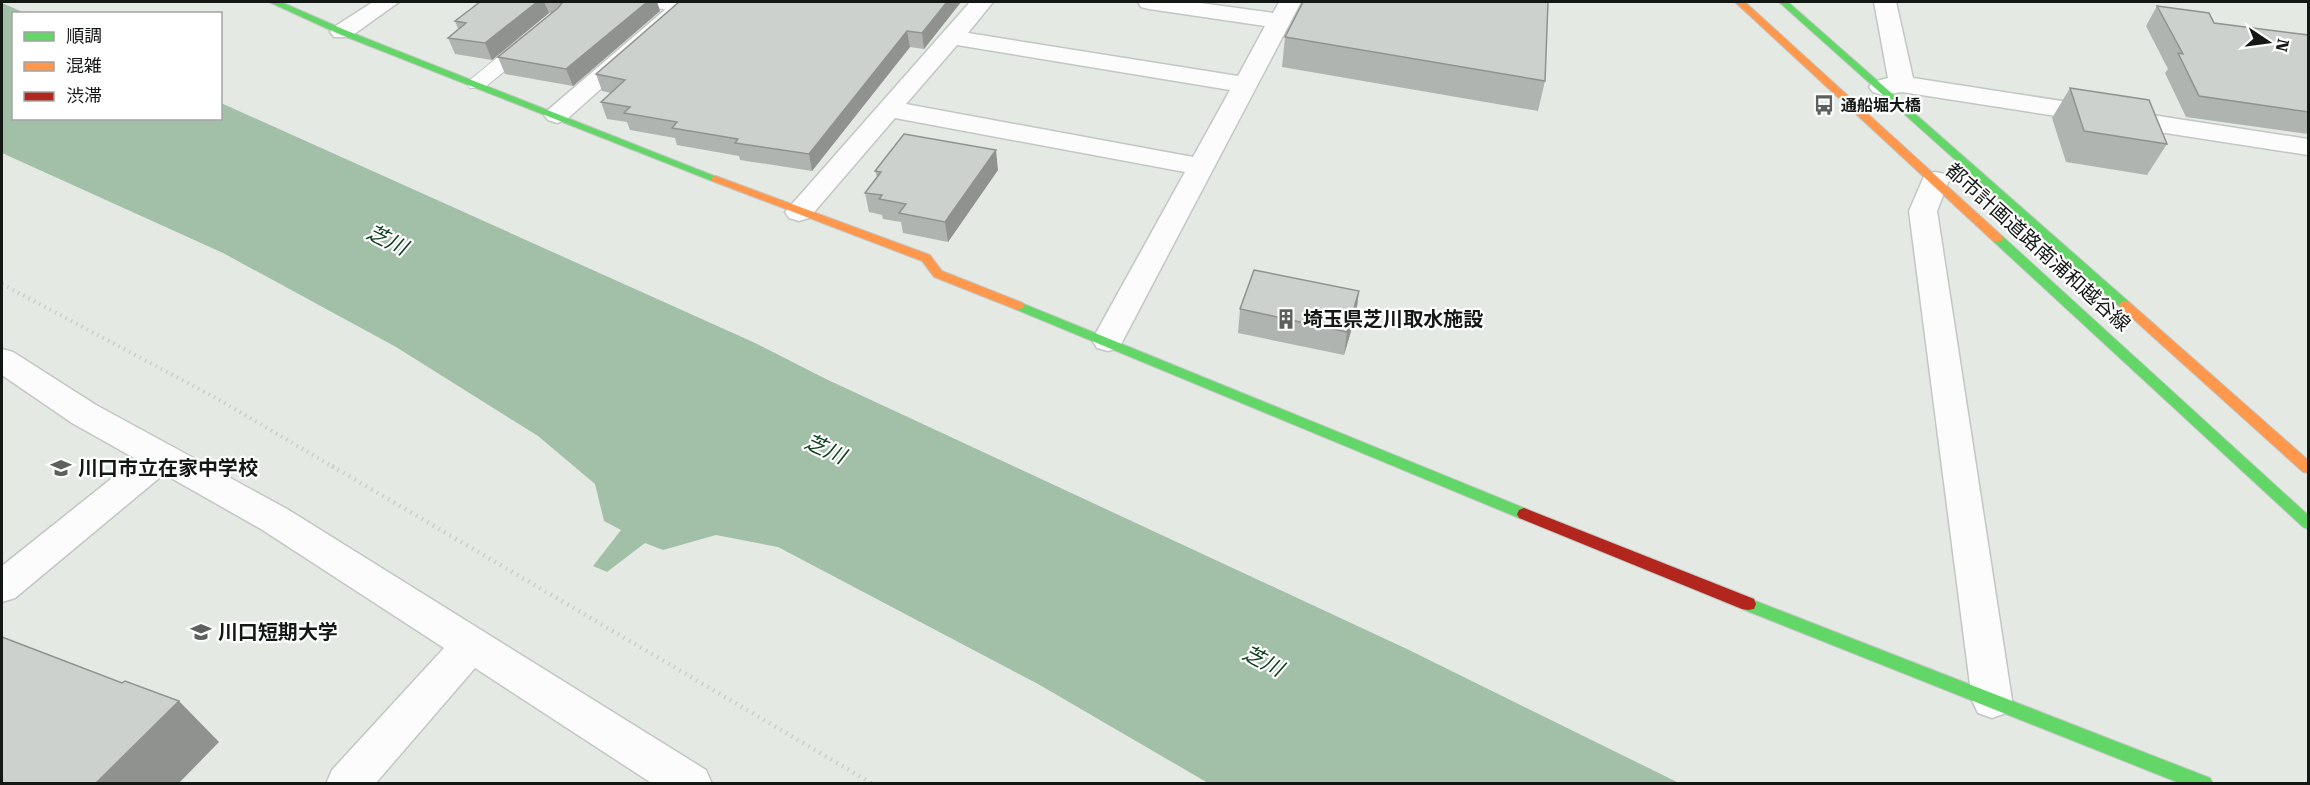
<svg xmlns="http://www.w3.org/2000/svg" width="2310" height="785" viewBox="0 0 2310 785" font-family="'Roboto Serif','Noto Sans JP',serif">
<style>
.water{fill:#a2c0a8}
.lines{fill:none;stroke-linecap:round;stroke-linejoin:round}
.lane-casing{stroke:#c3c7c4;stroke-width:2}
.street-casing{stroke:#c3c7c4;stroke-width:3}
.fast-casing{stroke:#c3c7c4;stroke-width:2}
.slow-casing{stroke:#c3c7c4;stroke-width:2}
.jam-casing{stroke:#c3c7c4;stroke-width:2}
.path-far1{stroke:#cccecc;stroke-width:4;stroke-dasharray:1.5 4.5;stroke-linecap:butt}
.path{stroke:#cccecc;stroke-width:4.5;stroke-dasharray:1.5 5;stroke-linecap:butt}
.lane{fill:#fbfcfb;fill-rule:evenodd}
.street{fill:#fbfcfb;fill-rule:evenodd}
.fast{fill:#63d668;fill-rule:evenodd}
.slow{fill:#ff974d;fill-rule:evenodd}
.jam{fill:#b3261e;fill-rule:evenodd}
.wall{fill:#b0b4b0}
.shaded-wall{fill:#909290}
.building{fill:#cdd1cd;stroke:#909290;stroke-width:1.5}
.labels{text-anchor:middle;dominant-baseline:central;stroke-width:4.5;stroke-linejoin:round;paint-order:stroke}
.far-poi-label{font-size:16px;font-weight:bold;fill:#141814;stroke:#fff;text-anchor:start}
.street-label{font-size:20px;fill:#141814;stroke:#fff}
.poi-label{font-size:20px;font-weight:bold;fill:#141814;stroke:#fff;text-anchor:start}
.water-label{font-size:21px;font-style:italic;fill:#0f4020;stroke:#fff}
</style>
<rect width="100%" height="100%" fill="#e4e9e4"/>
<path class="water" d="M2,3L25,13L14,14V118H220L221,103L753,342L826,379L1407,649L1679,783H1208L1038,684L778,547L716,535L663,550L645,543L607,572L593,566L621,530L604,521L595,484L538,436L396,347L223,253L2,153Z"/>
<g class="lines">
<g class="lane-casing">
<path id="lane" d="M641,2H680L690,7L681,12L644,6Z
M528,36L537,42L535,46L484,88H470L467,84L470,80L521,38Z"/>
</g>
<g class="street-casing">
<path id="street" d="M373,2H399L350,37H334L330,32L334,27Z
M674,2H698L566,120L557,123L548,120L544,115L548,110Z
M970,2H993L968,33L1238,76L1265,26L1149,9L1141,7L1138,2H1193L1273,13L1279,2H1301L1119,348L1108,351L1097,348L1092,340L1185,172L895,118L809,218L799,221L789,218L785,212ZM957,45L1230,90L1193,157L906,104Z
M1874,2H1896L1913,78L2308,139V155L1902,92L1882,95L1873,92L1869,87L1873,82L1888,78Z
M1935,172L1945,174L1949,180L1937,211L2012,700L2006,713L1992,718L1978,713L1972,700L1909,211L1925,174Z
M2,349L13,352L96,405L287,509L706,770L712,784H653L475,668L375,784H326L332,770L444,648L261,529L164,474L15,598L2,602V566L136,459L72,423L2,375Z"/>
</g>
<g class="fast-casing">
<path id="fast" d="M269,2H281L345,30L722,179L720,181H712L339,34Z
M1779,2H1788L2129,302L2131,305L2129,308H2121Z
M1997,234L2001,235L2308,515V529L2303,527L1993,241L1991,238L1993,235Z
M1019,302L1529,510L1531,514L1529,518H1519L1015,309L1013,306Z
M1748,598L2210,778L2213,784H2182L1742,609L1740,604L1742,599Z"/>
</g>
<g class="slow-casing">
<path id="slow" d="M1735,2H1745L2001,235L2003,238L2001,241H1993Z
M716,176L930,255L942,271L1023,303L1025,306L1019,310L1015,309L934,277L922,261L712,181V177Z
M2125,301L2129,302L2308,460V473L2303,472L2121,308L2119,305L2121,302Z"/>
</g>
<g class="jam-casing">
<path id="jam" d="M1524,508L1754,599L1756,604L1754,609L1748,610L1742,609L1519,518L1517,514L1519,510Z"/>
</g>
<path class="path-far1" d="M2,284L216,398L335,468"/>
<path class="path" d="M332,466L873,784"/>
<use href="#lane" class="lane"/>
<use href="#street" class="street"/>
<use href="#fast" class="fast"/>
<use href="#slow" class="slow"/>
<use href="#jam" class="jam"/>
</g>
<path class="wall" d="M480,2H657L660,11L573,86L505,74L498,57L552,13H549L492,60L455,54L448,38L458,29L455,21Z
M679,2H961L924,49L910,47L812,171L740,160L739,156L677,145L675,138L630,130L627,122L607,119L601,102L611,93L602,91L596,74Z
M2157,6L2214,23L2308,35V134L2186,117L2165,73L2168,69L2146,26Z
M1285,37L1545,81L1538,111L1282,67Z
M2070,88L2167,144L2147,175L2066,162L2052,118Z
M998,170L948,242L903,233L901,222L883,219L882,215L869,212L865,193L877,177L875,171Z
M1359,291L1356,314L1344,355L1238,333L1240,309Z"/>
<path class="shaded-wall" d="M537,2H544L549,13L492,60L485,43Z
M647,2H657L660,11L573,86L566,69Z
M947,2H961L924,49L922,33Z
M907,31L910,47L812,171L809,154Z
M996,150L998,170L948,242L945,222Z
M1359,291L1356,314L1344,355L1347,332Z
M179,701L219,742L179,783H96Z"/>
<path class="building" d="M480,2H537L485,43L448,38L466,23L455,21Z
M560,2H647L566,69L498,57L558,8L562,3Z
M679,2H947L922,33L907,31L809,154L735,143L738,139L672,128L677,122L624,113L630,107L601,102L625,80L596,74Z
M1303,2H1548L1545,81L1285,37Z
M2157,6L2209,13L2214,23L2308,35V112L2199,96L2178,53L2183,54Z
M2070,88L2149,100L2167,144L2084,131Z
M904,134L996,150L945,222L899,213L906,204L879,199L882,195L865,193L881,172L875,171Z
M1254,270L1359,291L1347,332L1240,309Z
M2,637L122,683L125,681L179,701L96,783H2Z"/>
<defs>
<g id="bus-bare" transform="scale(1.62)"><path d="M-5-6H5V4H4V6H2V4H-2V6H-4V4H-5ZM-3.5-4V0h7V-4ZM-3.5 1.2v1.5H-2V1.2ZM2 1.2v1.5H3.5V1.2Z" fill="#5d615d" stroke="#fff" stroke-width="2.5" paint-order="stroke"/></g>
<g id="building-bare" transform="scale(1.62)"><path d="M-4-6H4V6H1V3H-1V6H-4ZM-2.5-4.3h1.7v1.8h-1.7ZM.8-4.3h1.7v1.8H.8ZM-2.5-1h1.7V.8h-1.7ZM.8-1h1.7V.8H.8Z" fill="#5d615d" stroke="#fff" stroke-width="2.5" paint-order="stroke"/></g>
<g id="school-bare" transform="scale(1.62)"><path d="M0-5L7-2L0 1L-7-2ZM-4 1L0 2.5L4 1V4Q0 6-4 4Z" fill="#5d615d" stroke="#fff" stroke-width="2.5" paint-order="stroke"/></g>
<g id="university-bare" transform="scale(1.62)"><path d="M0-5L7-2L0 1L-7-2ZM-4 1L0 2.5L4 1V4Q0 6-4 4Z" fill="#5d615d" stroke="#fff" stroke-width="2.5" paint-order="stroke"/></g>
</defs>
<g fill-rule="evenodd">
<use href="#bus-bare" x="1824" y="105"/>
<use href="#building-bare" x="1286" y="319"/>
<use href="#school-bare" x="61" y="468"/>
<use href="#university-bare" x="201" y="632"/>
</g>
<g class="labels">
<g class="far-poi-label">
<text x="1841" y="105">通船堀大橋</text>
</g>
<g class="street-label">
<text transform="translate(2038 247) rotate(42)">都市計画道路南浦和越谷線</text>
</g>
<g class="poi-label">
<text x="1303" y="319">埼玉県芝川取水施設</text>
<text x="78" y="468">川口市立在家中学校</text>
<text x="218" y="632">川口短期大学</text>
</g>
<g class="water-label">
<text transform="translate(387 240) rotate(26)">芝川</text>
<text transform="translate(825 449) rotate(24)">芝川</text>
<text transform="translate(1263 661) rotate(27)">芝川</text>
</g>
</g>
<rect width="2310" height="785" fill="none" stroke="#141814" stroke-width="6"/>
<rect x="12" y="12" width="210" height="108" fill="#ffffff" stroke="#a1a3a1" stroke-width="1.5"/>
<rect x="24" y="32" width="30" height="9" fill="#63d668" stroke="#a1a3a1" stroke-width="1.5"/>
<text x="66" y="42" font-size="18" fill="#141814">順調</text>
<rect x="24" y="62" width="30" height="9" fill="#ff974d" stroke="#a1a3a1" stroke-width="1.5"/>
<text x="66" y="72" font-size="18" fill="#141814">混雑</text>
<rect x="24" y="92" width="30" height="9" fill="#b3261e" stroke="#a1a3a1" stroke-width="1.5"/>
<text x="66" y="102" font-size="18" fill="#141814">渋滞</text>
<g transform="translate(2268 42) rotate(103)" stroke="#ffffff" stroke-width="4.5" paint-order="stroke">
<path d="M0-4.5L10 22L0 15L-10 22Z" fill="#141814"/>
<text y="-9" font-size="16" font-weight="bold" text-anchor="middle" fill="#141814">N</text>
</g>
</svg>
